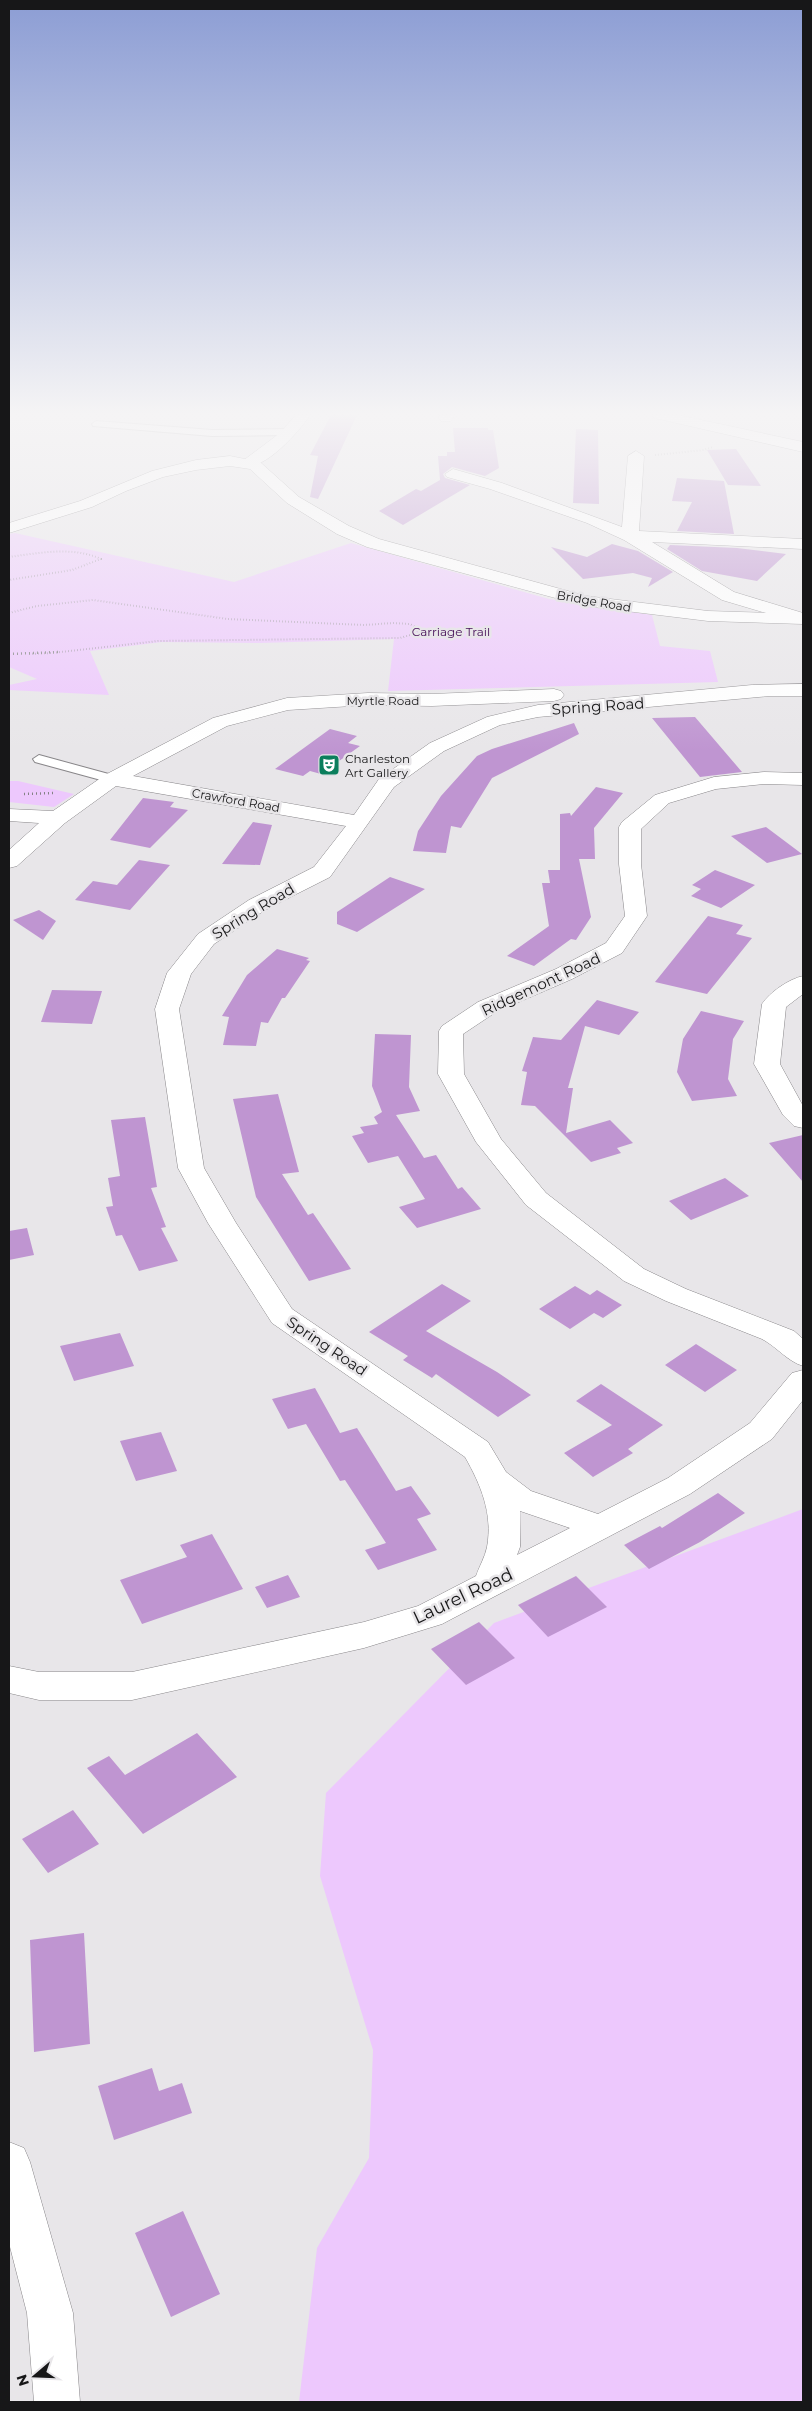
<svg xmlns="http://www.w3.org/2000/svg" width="812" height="2411" viewBox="0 0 812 2411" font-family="Montserrat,sans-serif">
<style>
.green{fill:#edc8fd}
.building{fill:#bf95d1}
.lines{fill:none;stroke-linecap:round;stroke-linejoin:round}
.service-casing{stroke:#888689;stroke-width:2}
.minor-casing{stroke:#888689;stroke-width:1}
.tertiary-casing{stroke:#888689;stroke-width:1}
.path-far1{stroke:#838284;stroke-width:2;stroke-dasharray:0.5 2.5;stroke-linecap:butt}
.path{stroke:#838284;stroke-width:2.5;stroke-dasharray:1 3;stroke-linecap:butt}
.service{fill:#fff;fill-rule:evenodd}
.minor{fill:#fff;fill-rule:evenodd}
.tertiary{fill:#fff;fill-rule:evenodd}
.labels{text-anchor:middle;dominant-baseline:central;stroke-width:5;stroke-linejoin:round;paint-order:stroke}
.far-street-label{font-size:12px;fill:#171718;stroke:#e8e6e9}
.far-park-label{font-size:12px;fill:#430d56;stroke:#e8e6e9}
.far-poi-label{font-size:12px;fill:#171718;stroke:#e8e6e9;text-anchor:start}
.street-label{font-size:15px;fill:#171718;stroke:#e8e6e9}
.near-street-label{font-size:18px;fill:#171718;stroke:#e8e6e9}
</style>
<rect width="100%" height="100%" fill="#e8e6e9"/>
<path class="green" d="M15,533L234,582L351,543L549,599L652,615L660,646L710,651L718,682L388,691L394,639L260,643L162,642L90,651L109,695L9,690V685L37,679L9,667V534Z
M9,781H18L74,794L54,807L9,802Z
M803,1509V2402H299L317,2248L369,2158L373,2050L320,1876L326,1793L494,1623Z"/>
<path class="building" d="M331,415H357L318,499L310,497L318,456L310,455Z
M453,428H488V430H493L499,468L485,476L452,467L443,474L445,478L470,485L403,525L379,511L416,489L421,491L440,480L438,456H447V452H455Z
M576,429L598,430L599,504L573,503Z
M736,449L761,486L728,485L707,450Z
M677,478L724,481L734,534L677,531L692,502L672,501Z
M612,544L638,551L673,572L648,587L652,578L633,573L583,579L551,547L587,557Z
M670,545L737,548L786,554L757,581L702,571L667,549Z
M695,717L742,772L700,777L652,718Z
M574,723L579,734L492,778L461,828L451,826L446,853L413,851L418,831L441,796L477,756L492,749Z
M330,729L357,736L348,743L360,746L321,774L310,771L303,776L275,769Z
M596,787L623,793L594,828L595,859H579L591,917L576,940L571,939L534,966L507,956L549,926L542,883H550L548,870H560V814L570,813L571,816Z
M143,798L174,802L170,807L188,810L150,848L110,840Z
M253,822L272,825L260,865L222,864Z
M766,827L802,854L767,863L731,836Z
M139,860L170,865L130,910L75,900L93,881L117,885Z
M715,870L755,885L721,908L691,896L701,889L692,885Z
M390,877L425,889L357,932L337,924V912Z
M39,910L56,921L43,940L13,920Z
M708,916L743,925L736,934L752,938L707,994L655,982Z
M277,949L309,958L306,960L310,961L285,998H282L268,1023L261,1022L256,1046L223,1045L229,1017L222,1016L247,975Z
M52,990L102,991L92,1024L41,1022Z
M597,1000L639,1012L619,1035L585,1026L568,1088H573L566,1133L610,1120L633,1143L617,1148L621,1153L591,1162L535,1106L521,1105L527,1072L522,1071L533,1037L561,1040Z
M701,1011L744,1021L733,1039L728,1079L737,1096L692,1101L677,1072L683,1039Z
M375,1034L411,1035L409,1087L420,1111L396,1115L424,1158L436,1155L458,1189L462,1187L481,1209L417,1228L399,1207L425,1199L398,1156L368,1163L352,1136L364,1133L360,1127L378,1124L374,1117L382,1112L372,1086Z
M278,1094L299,1172L282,1174L308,1215L313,1213L351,1269L309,1281L256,1197L233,1099Z
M145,1117L157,1187L151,1188L166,1227L161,1228L178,1261L139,1271L122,1235L116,1236L106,1207L113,1206L108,1178L120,1176L111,1120Z
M803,1135V1182L769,1143Z
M725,1178L749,1196L691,1220L669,1201Z
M27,1228L34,1255L9,1260V1231Z
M442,1284L471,1301L426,1331L497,1372L531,1395L498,1417L436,1374L432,1378L403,1360L408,1356L369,1332Z
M575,1286L590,1295L597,1290L622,1305L603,1318L594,1313L570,1329L539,1309Z
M120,1333L134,1366L74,1381L60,1346Z
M696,1344L737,1370L705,1392L665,1365Z
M601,1384L663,1425L628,1449L633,1453L593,1477L564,1453L612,1425L576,1401Z
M315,1388L340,1433L357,1428L396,1491L411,1486L431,1514L417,1519L437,1550L378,1570L365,1550L386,1543L345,1480L340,1481L306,1424L288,1429L272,1399Z
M161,1432L177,1471L136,1481L120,1441Z
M718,1493L745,1513L700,1542L649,1569L624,1545L660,1526L662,1528Z
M212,1534L243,1589L142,1624L120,1580L187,1557L180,1545Z
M288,1575L300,1597L267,1608L255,1587Z
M576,1576L607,1607L548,1637L518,1605Z
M479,1622L515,1658L466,1685L431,1649Z
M197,1733L237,1777L143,1834L87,1768L109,1756L125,1775Z
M73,1810L99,1844L48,1873L22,1839Z
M84,1933L90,2044L34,2052L30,1940Z
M152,2068L159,2091L182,2083L192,2113L114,2140L98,2086Z
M183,2211L220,2294L171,2317L135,2233Z"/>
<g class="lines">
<g class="service-casing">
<path id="service" d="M96,421L212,430L290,429L294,432L290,435L212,436L93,426L92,424Z
M39,755L116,776L118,779L112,783L35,762L33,759Z"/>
</g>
<g class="minor-casing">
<path id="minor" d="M296,415H310C300,431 264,471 244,466L241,463L244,460L280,433Z
M440,415H454L451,421H441L439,418Z
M652,415H678L803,442V452L659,419L654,418Z
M636,451L644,456L639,531L803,539V549L652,542L734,592L803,613V624L722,600L624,540L587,523L490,489L447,477L445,474L453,469L502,483L622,527L628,456Z
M803,684V696H770L538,717L500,725L444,751L394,787L330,877L265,910L214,944L191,974L179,1009L204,1168L236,1223L292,1309L488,1442L506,1472L531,1491L598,1514L668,1478L750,1423L792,1373L803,1370V1400L772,1439L690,1494L442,1624L364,1648L132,1700H39L9,1693V1666L39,1672H132L364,1622L418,1606L476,1576C479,1567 485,1557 487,1547C493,1514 481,1485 465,1457L272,1323L208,1223L178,1168L155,1009L167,973L198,934L249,900L314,867L346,826L116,786L65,823L17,866L9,868V850L39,823L9,821V809L53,811L105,775L213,718L287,698L368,693L432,694L554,689L561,691L564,695L561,699L554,701L432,706L368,705L288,710L227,726L133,776L354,815L379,779L430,743L487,717L538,705L752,685ZM520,1511L570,1528L517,1555L520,1547Z
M764,772L803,773V785L764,784L716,789L669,803L641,829V864L647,916L622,953L572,979L496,1012L463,1034L464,1074L501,1139L546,1193L644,1269L686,1289L794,1331L803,1339V1366C787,1361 777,1347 762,1339L666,1301L624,1281L526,1205L476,1142L438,1074L439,1031L442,1026L478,1002L556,969L606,943L625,916L619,864V827L622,822L655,795L714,777Z
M803,976V994L786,1007L780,1064L803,1106V1128L794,1126L783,1115L754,1064L762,1004C770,992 789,979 803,976Z
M9,2142L24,2148L30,2162L73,2313L80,2402H34L27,2313L9,2243Z"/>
</g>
<g class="tertiary-casing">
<path id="tertiary" d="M230,456L260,462L299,497L349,526L379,539L586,596L708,611L803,614V624L708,621L585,606L367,547L337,534L287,503L250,469L230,466L196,470L163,477L126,491L92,507L9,533V523L80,501L152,471L196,460Z"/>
</g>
<path class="path-far1" d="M655,455L704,450L713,447
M9,557C39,553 73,546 101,559L72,570L9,580
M9,613L37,606L93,600L228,619L364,625L393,623L410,624L419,629L417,633L400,638L158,641L52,653L29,654"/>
<path class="path" d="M9,654L58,652
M24,794L53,793"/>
<use href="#service" class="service"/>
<use href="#minor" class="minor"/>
<use href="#tertiary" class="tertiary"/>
</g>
<linearGradient id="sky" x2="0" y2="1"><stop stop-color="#8c9dd4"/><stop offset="0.55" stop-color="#f5f4f5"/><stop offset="1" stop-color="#f5f4f5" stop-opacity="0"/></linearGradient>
<rect width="812" height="752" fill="url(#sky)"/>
<defs>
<g id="theatre-square" transform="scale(1.125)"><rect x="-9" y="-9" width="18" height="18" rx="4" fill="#0b7e5c" stroke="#e8e6e9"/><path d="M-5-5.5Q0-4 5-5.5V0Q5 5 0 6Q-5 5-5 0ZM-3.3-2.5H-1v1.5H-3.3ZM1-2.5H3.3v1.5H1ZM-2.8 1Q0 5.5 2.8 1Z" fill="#fff"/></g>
</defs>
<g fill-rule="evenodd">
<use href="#theatre-square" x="329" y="765"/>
</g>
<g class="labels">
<g class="far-street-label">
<text transform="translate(594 601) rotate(10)">Bridge Road</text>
<text x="383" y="700">Myrtle Road</text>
<text transform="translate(236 800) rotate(10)">Crawford Road</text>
</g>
<g class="far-park-label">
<text x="451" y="631">Carriage Trail</text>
</g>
<g class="far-poi-label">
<text x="345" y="758">Charleston<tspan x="345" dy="14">Art Gallery</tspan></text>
</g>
<g class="street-label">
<text transform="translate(598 706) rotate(-4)">Spring Road</text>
<text transform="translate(253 911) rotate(-31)">Spring Road</text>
<text transform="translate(541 984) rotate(-25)">Ridgemont Road</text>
<text transform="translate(327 1346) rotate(34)">Spring Road</text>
</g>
<g class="near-street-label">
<text transform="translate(463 1596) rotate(-25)">Laurel Road</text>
</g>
</g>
<rect width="812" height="2411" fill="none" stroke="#171718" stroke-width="20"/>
<g transform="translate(35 2376) rotate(251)" stroke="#e8e6e9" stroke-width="4" paint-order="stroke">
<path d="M0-4L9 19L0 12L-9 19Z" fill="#171718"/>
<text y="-8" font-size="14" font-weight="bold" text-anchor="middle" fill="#171718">N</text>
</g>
</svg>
